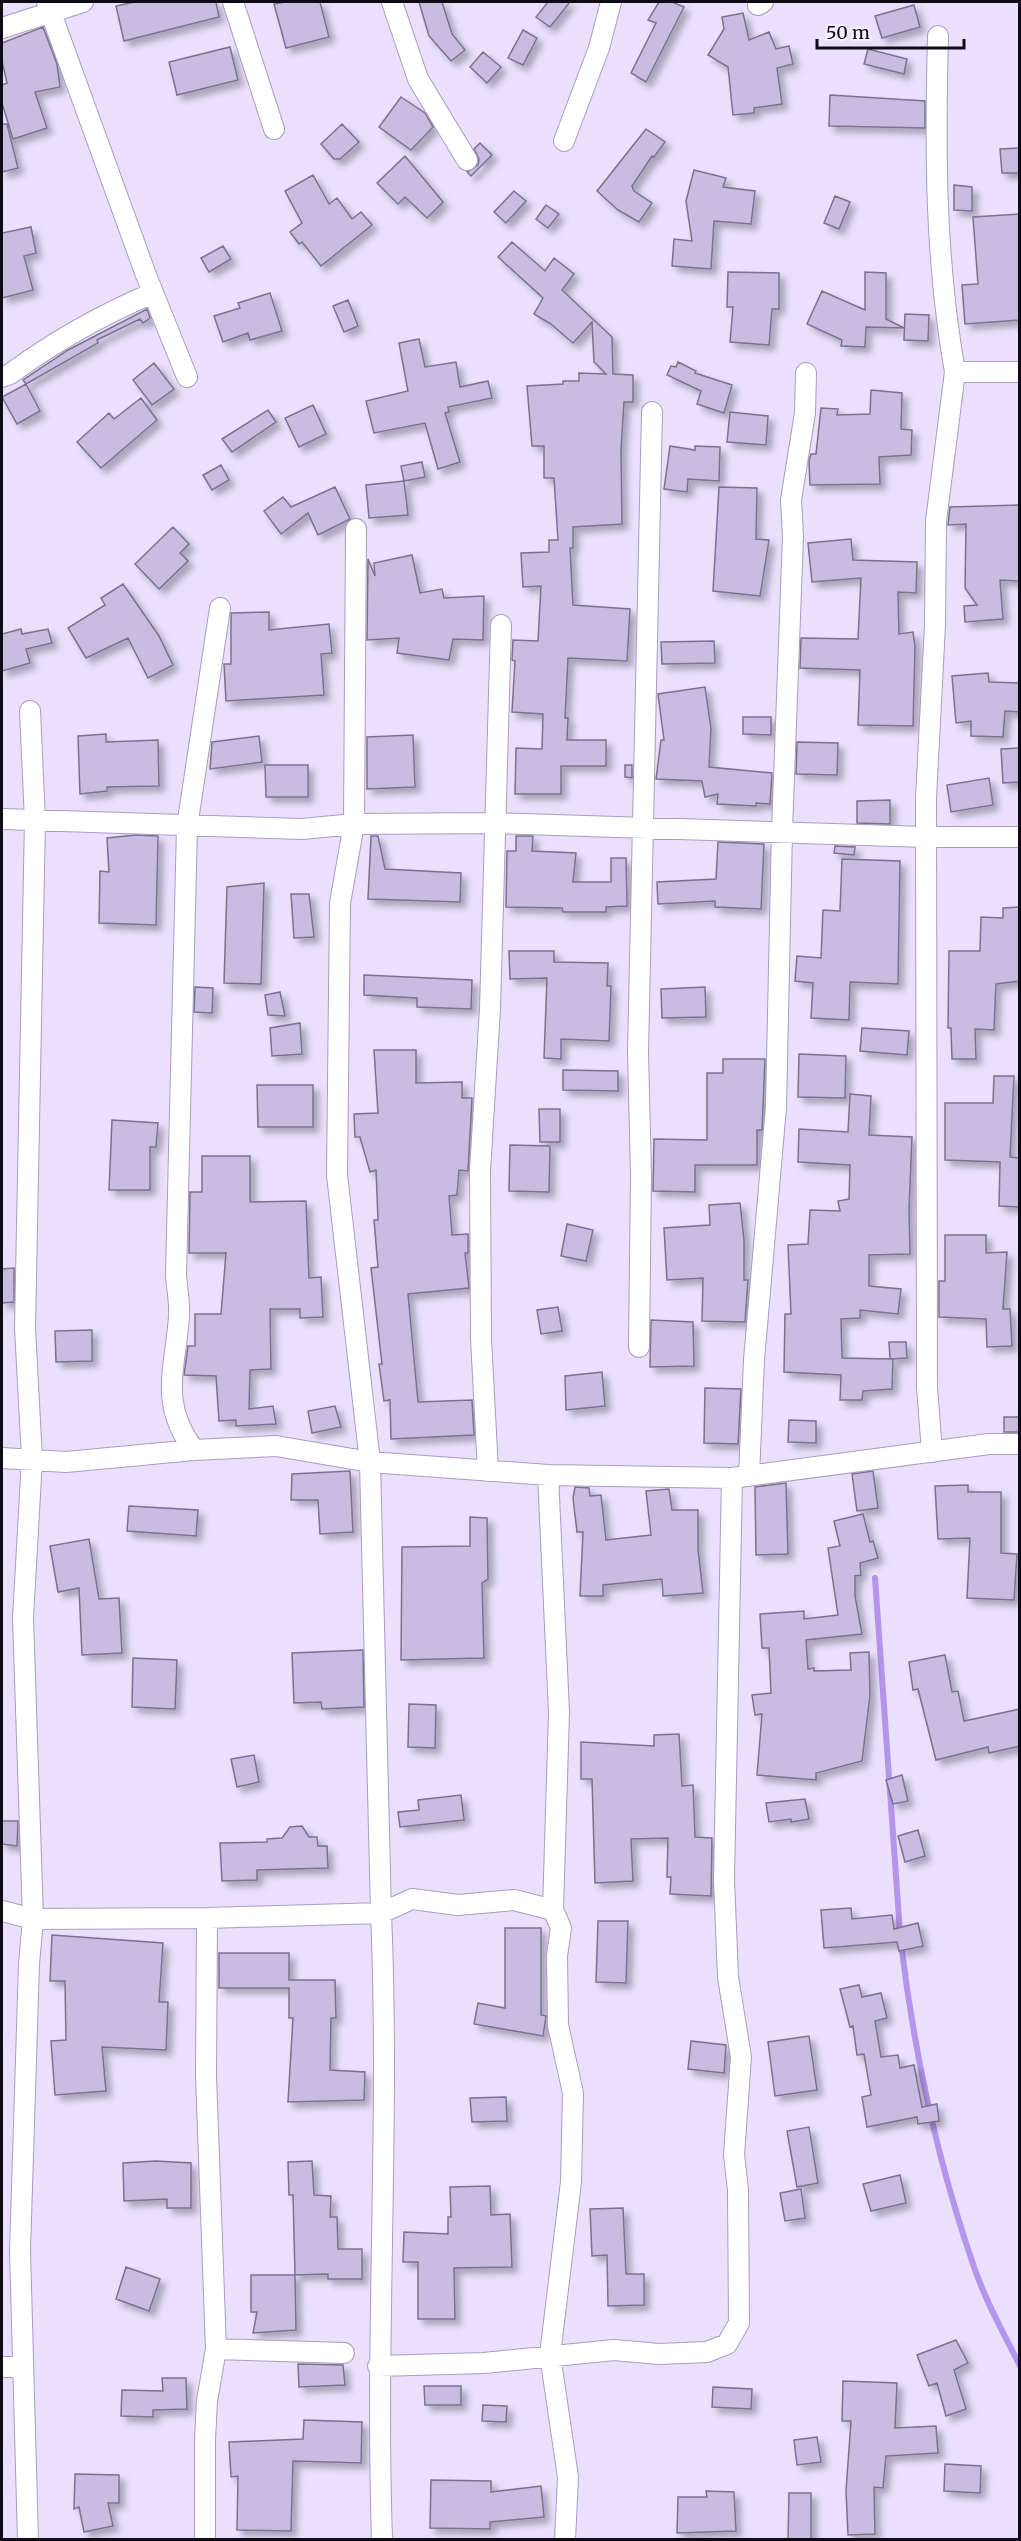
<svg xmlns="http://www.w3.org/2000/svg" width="1021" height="2541" viewBox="0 0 1021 2541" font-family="Merriweather,serif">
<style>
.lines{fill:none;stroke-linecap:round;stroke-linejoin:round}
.stream{stroke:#b594ec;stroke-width:6}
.building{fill:#c8bce0;stroke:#7c7191;stroke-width:1.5;filter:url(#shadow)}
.minor-casing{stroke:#a99dc0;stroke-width:22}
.minor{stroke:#fff;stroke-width:20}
</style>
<defs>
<filter id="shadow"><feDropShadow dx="5.5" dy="5.5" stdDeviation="3" flood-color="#0004"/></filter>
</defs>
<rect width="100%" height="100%" fill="#eae0fd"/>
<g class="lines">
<path class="stream" d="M875,1578L900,1933
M901,1943C914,2052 938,2163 974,2267C985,2300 1004,2334 1020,2366"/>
</g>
<path class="building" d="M135,2H216L219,17L124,41L116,6Z
M285,2H320L329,37L286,48L274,4Z
M419,2H442L452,34L465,50L451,61L429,36Z
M548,2H570L550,27L536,17Z
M659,2H672L684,7L646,82L631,73L656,23L648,20Z
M914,5L920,27L882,38L875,16Z
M743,13L749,40L769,32L776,49L789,46L793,64L777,68L782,104L754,108V113L733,115L728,67L708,55L724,29L722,17Z
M43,27L57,64L60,87L35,92L47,128L13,139L2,103V85L7,83L2,61V43Z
M523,30L537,38L523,65L508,58Z
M230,47L238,80L177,95L169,62Z
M868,49L907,59L904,74L864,64Z
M483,52L501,67L487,83L470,67Z
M830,95L925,101V128L829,126Z
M401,97L425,113L433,127L411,150L379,127Z
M2,124H7L18,168L2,172Z
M342,124L359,142L340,159H334L321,144Z
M646,129L665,142L654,157L652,156L632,186L634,191L652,203L639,222L618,210L597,191Z
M480,143L492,155L471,176L467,172L478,165L479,159L474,149Z
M1020,148V173H1002L1000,149Z
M405,156L443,202L427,218L405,197L398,204L377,183Z
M694,170L726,178L723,187L755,191L751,224L714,221L711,269L672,266L674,239L692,241L686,201Z
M313,175L329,204L337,198L352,219L361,212L372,225L321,266L302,242L299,244L290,232L302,223L285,191Z
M954,185L972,187V211L954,210Z
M514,191L526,201L506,223L494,212Z
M835,196L850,202L839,229L824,223Z
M546,205L559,214L548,228L536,219Z
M1020,214V320L965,324L962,285L978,284L973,217Z
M31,227L36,253L24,256L33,290L2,298V233Z
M512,242L545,271L554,258L574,274L562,290L612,337L613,374L633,375V402H624L621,450L622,524L573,527V548H570L573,605L630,609L627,661L568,658L565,718H568L567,740H606V766H561V794H515L516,748L542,749L543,714L512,712L515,661L512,660L513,640L538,641L541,586L523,587L521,553L549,552V540H558L554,478H544V446H532L527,386L563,384V381H579V373L606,374L594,362L592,322L573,343L551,324L534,314L543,298L498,257Z
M223,246L231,259L209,272L201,258Z
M728,272L779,273V309H772L769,345L730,342L733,307H727Z
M865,272L886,273V319L904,328L866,327L865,347L841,346L842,340L807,324L822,291L865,310Z
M270,293L282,331L250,340L248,333L223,342L214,316L240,308L238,303Z
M348,300L358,326L344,332L333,306Z
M147,309L150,318L143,323L140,319L97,340L98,343L26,384L23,380L68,350Z
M905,314L929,315L928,341L904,340Z
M419,339L425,367L456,362L460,387L488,381L492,398L448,407L449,412L445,413L460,462L438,469L425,423L374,433L366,401L408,391L399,343Z
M678,362L696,371L695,373L732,385L724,413L697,404L701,391L667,375L671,366L676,367Z
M154,363L174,389L152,405L133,380Z
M26,384L40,411L17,424L2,397Z
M871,390L902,393L901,429L912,430L911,455L879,457L880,484L810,485L809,461L811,454H816L821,408L838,409L837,415L870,414Z
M141,398L157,420L101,468L77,442L109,413L114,419Z
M313,405L326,434L299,447L285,418Z
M268,410L276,422L232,452L222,439Z
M730,412L768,416L766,445L727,442Z
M670,446L695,450V446L720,447L719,481L688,479L687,492L664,489Z
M422,462L425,477L404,481L401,466Z
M221,465L229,480L212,490L203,475Z
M404,481L408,515L369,518L366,485Z
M335,487L350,519L318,535L308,513L281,534L264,511L283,497L291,507Z
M719,487L757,488L756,539L769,540L760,596L713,591Z
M1020,505V581L1000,580L1003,619L965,622L964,606L977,605L965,588L966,524L948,525L950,507Z
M173,527L189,544L180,553L188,561L159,589L135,564Z
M851,539L853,560L917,562L916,593L898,592L899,634L913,632L915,647L913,726L858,725L860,670L800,668L801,638L858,639L861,578L812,582L808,543Z
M412,555L420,593L442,589L444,598L484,596L483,640L453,639L449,660L397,653L399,638L367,640L368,559L375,576L374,563Z
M123,584L159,636L173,665L148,678L128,638L86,658L68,628L105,605L101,598Z
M269,612V630L329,624L332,653L321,654L324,695L226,701L224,664H231V613Z
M21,629L22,634L48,629L52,643L26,649L30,663L2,671V634Z
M714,641L715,663L662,664L661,642Z
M988,673L989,682L1020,683V712L1005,711L1003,737L971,736V721L956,723L952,676Z
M705,687L711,729L709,767L772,773L770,804L756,803V806L717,804L718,794L705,797L702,781L656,779L661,740H664L658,694Z
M743,717H771V735L743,734Z
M106,734V742L158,740L159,786L107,787V791L80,794L78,736Z
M413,735L415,787L367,789V737Z
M259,736L262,762L210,769L212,742Z
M797,742L838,743L837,775L796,774Z
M1020,748V782L1003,783L1001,749Z
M265,765H308V797H266Z
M625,765H632V778L625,777Z
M989,778L993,805L951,812L947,785Z
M890,800V824L857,823V801Z
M136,835L158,836L156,925L99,923L100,871L109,872L107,838Z
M371,836H378L385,869L461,873L460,902L368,899Z
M516,836H533L532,851L576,853L573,882H611V858H626L627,906L606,907V912H563L562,908L506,907L507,851H516Z
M718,842L764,844L761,909L715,907V901L658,904L657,882L716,879Z
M835,846L855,847L854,855L834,853Z
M842,859L900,861L898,984L850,982L849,1020L811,1018L813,983L795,981L797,956L821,958L823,910L840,911Z
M264,883L261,984L224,983L227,887Z
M291,894H309L314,937L294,938Z
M1020,907V981L996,984L994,1030L975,1029L976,1059H952L951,1028H948L949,951H980L981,917L1003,918V908Z
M509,951H554V962L608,963L607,986H611L609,1041L561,1039V1059L544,1058L547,978L510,979Z
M364,975L472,980L471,1009L417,1007V998L364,995Z
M195,987L213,988L212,1013L194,1012Z
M705,987L706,1017L662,1018L661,989Z
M280,992L285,1016L268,1015L265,995Z
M300,1023L302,1054L272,1056L270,1028Z
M862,1028L909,1031L907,1055L860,1051Z
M374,1050H416V1083L462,1082V1098H472L468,1171L459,1170L457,1195L449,1196L452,1235L468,1234V1253H465L469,1288L408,1294L418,1402L472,1400L474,1435L391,1439L390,1400L384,1401L379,1364H382L371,1268L378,1267L374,1220H378L376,1170L370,1172L360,1137H355L354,1114L378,1113Z
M799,1054L846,1056L845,1098L798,1097Z
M723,1059H765L762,1130H757V1165H695V1192L653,1191L654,1139L707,1140V1073H723Z
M563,1070L618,1071V1091L563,1090Z
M994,1076H1014L1010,1157L1020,1158V1207L999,1206L1000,1162L945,1160V1103H993Z
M257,1085H313V1127H258Z
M850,1094L871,1096L869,1135L912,1137L909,1210L910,1254L869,1255V1286L901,1289L898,1314L860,1310V1318L841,1319L842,1358L893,1359L892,1389L863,1391L862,1400H840L841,1375L784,1372L785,1314H791L788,1245L808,1244L810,1210L840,1211L838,1201L849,1199L850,1165L798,1162L799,1129L848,1132Z
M539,1109H560V1142H540Z
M112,1120L158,1123L156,1147H150V1190H109Z
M510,1145L550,1146L549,1192L509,1191Z
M202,1156H250V1202L306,1201L309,1278L321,1277L323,1317L300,1318V1309H270L271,1369L250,1370L249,1409L273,1406L276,1424L236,1426V1420L219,1421L216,1376L184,1375L188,1346H195V1314H221L226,1253H189L190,1192H202Z
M740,1203L744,1240V1280H748L745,1322L702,1321L703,1278L667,1280L664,1228L710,1225L709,1205Z
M567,1224L593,1230L586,1261L561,1256Z
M945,1235H986V1253L1007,1252L1003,1309H1010L1012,1346L987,1347L986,1319L939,1317V1281H945Z
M14,1268V1302L2,1303V1269Z
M558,1307L562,1331L541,1334L537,1310Z
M651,1320L693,1322L694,1366L650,1367Z
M92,1330V1361L56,1362L55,1331Z
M889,1342H906L907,1358L890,1359Z
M602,1372L605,1406L566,1410L565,1376Z
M705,1388L741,1389L738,1444L704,1443Z
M335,1406L341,1427L312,1433L308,1411Z
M1004,1417H1020V1432H1004Z
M789,1420L816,1421V1443L788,1442Z
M350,1471L353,1532L320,1534L318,1500H291L292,1474Z
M873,1471L878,1508L857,1511L852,1474Z
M786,1483L788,1554L756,1555L755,1487Z
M968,1485V1492H1001V1553L1017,1554L1014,1600L967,1598L970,1538L938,1539L935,1486Z
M575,1487L589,1488L590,1496L601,1495L606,1540L651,1535L646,1491L669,1489L672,1510H698V1549L703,1593L663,1596L662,1579L603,1585V1596H580L583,1532H577L573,1498Z
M129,1506L198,1510L196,1536L127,1531Z
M863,1514L870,1542L873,1541L878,1558L860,1563L861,1575L855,1576V1596L862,1634L806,1640L808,1669L814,1668V1671L851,1670L850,1653L869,1652L870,1695L862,1761L816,1773V1780L757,1775L762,1714L755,1715L752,1695L771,1693L769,1648H762L760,1614L804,1611V1619L838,1615L828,1548L840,1546L834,1521Z
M470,1517L487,1518L488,1579L482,1583L484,1658L401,1660L402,1547L470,1546Z
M89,1539L99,1599L119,1598L122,1653L82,1655L79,1588L58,1592L50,1546Z
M363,1650L364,1707L322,1709L321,1702L294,1703L292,1653Z
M945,1655L952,1692L958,1691L964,1721L1020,1709V1746L989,1753L988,1747L936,1760L918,1689L913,1690L909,1662Z
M133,1658L177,1660L175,1709L132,1707Z
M409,1704L436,1705L435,1748L408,1747Z
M679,1734L682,1786L693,1785L695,1837L712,1838L711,1896L670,1894L671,1877H667L668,1838L631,1839L633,1881L595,1883L592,1779H581V1742L654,1746V1735Z
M254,1755L259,1782L237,1787L231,1759Z
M902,1775L908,1801L893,1804L886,1780Z
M461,1795L464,1820L400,1827L398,1812L419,1810L418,1800Z
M805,1799L809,1819L791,1822V1819L769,1822L766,1803Z
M2,1821H18L17,1846L2,1844Z
M302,1826L309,1837H317L318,1846H327L328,1868L257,1870V1880L222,1881L220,1843L267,1842V1839L282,1838L290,1827Z
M918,1830L925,1856L905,1862L898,1836Z
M851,1908L852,1919L892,1915L894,1929L918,1923L923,1946L899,1951L897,1942L824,1948L821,1910Z
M598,1921H628L626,1983L596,1982Z
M505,1928H541V2015L546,2016L543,2036L474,2024L478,2003L505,2008Z
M52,1935L163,1943L159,2002H168L166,2050L102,2047L106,2091L55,2095L51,2041L66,2040L65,1981H50Z
M219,1953H289V1980H335L336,2018H331L330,2070L365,2072L364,2100L288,2102L293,2018H289V1988H219Z
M859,1985L862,1997L881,1993L887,2018L875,2021L881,2057L898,2055L900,2068L914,2065L922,2107L937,2104L939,2121L918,2124L917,2117L867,2127L862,2097L871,2095L864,2054L857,2055L853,2026L850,2027L840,1989Z
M809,2036L817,2090L775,2096L768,2042Z
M691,2041L726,2045L724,2073L688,2069Z
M506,2097L507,2121L472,2122L470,2098Z
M809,2127L818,2183L797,2187L787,2131Z
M156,2161L191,2163V2208H167V2199L124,2201L123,2163Z
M312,2161L314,2195L331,2196L330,2217H337L338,2249H362V2279H328V2274L295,2275L293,2195H289L288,2162Z
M900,2175L906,2203L871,2211L863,2184Z
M490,2186L491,2215L510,2214L512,2267L454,2268L455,2319H418V2262H403L404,2232L448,2234V2217H451L450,2187Z
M801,2189L805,2218L785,2221L780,2193Z
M623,2208L626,2274H644V2305L608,2306L607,2255L592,2256L590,2209Z
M126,2267L160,2279L149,2311L116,2299Z
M251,2275H295L296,2330L253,2333L257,2312H251Z
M956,2340L968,2363L954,2370L966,2409L946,2416L937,2383L929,2386L917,2355Z
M298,2364L343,2365L345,2385L299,2387Z
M162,2378H186L187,2409L153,2410V2417L121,2416L122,2390L163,2391Z
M843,2381L897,2383L895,2428L936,2426L938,2453L886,2456L883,2488L874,2487L875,2534L848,2535L846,2491L851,2421H842Z
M424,2386H461V2405H425Z
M713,2387L752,2389L751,2409L712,2407Z
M483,2405L507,2406L506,2422L482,2421Z
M304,2420L362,2422L361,2463L293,2461L291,2531L237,2530L238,2476L231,2477L229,2442L303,2439Z
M817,2437L821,2462L797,2465L794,2440Z
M945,2464L981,2466L980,2493L944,2491Z
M75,2474L119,2475V2503H108L113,2526L84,2532L79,2507L74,2509Z
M431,2480L491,2481V2492L541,2486L544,2517L490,2522V2529L430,2528Z
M706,2491L734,2492L736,2531L677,2533L678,2497H707Z
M789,2493H811V2540H788Z"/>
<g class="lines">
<g class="minor-casing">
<path id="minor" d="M47,2L146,275L187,377
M233,2L274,129
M392,2L418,79L467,160
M758,5L763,2
M2,28L83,2
M938,36C935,151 935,258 955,372
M564,141L599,48L611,2
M2,377L10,374C55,341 101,315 153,293
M2,819L302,829L354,824L495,823L925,837H1020
M639,1347L641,1175L638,1052L652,412
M194,1450C159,1404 175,1370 179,1317C180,1303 177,1289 176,1275L187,827L220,608
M932,1452L927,1387L926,798L935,625L936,521L955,372H1020
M2,1458L66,1462L194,1450L276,1446L370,1462L548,1475L732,1478L989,1444H1020
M488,1471L481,1338L480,1170L490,1009L501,625
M749,1476L754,1360L776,1107L782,831L793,536L791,500L805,413L806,373
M553,1910L561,1928L557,1956L558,2025L573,2093L571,2182L550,2355L568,2477L565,2540
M2,1911L33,1919L23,1618L32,1459L25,1328L35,820L30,711
M216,2349L344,2353
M378,2366L484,2363L614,2350L659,2354L707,2352L727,2344L739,2323L738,2190L734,2155L741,2057L728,1977L724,1879L732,1478
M2,2367H23
M28,2540L20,2251L29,1964L33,1919L207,1918L381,1913L370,1462L337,1175L340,903L354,824L356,529
M205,2540V2439L207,2401L216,2349L206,2076L207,1918
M382,2540C375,2331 390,2122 381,1913L412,1899L458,1905L514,1900L553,1910L559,1712L548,1475"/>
</g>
<use href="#minor" class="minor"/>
</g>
<rect width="1021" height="2541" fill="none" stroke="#0f0a16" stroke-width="6"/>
<path d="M817 39v9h147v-9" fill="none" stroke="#0f0a16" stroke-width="3"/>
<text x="826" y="39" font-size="18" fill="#0f0a16" stroke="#f5f0ff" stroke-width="4.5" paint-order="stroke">50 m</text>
</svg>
